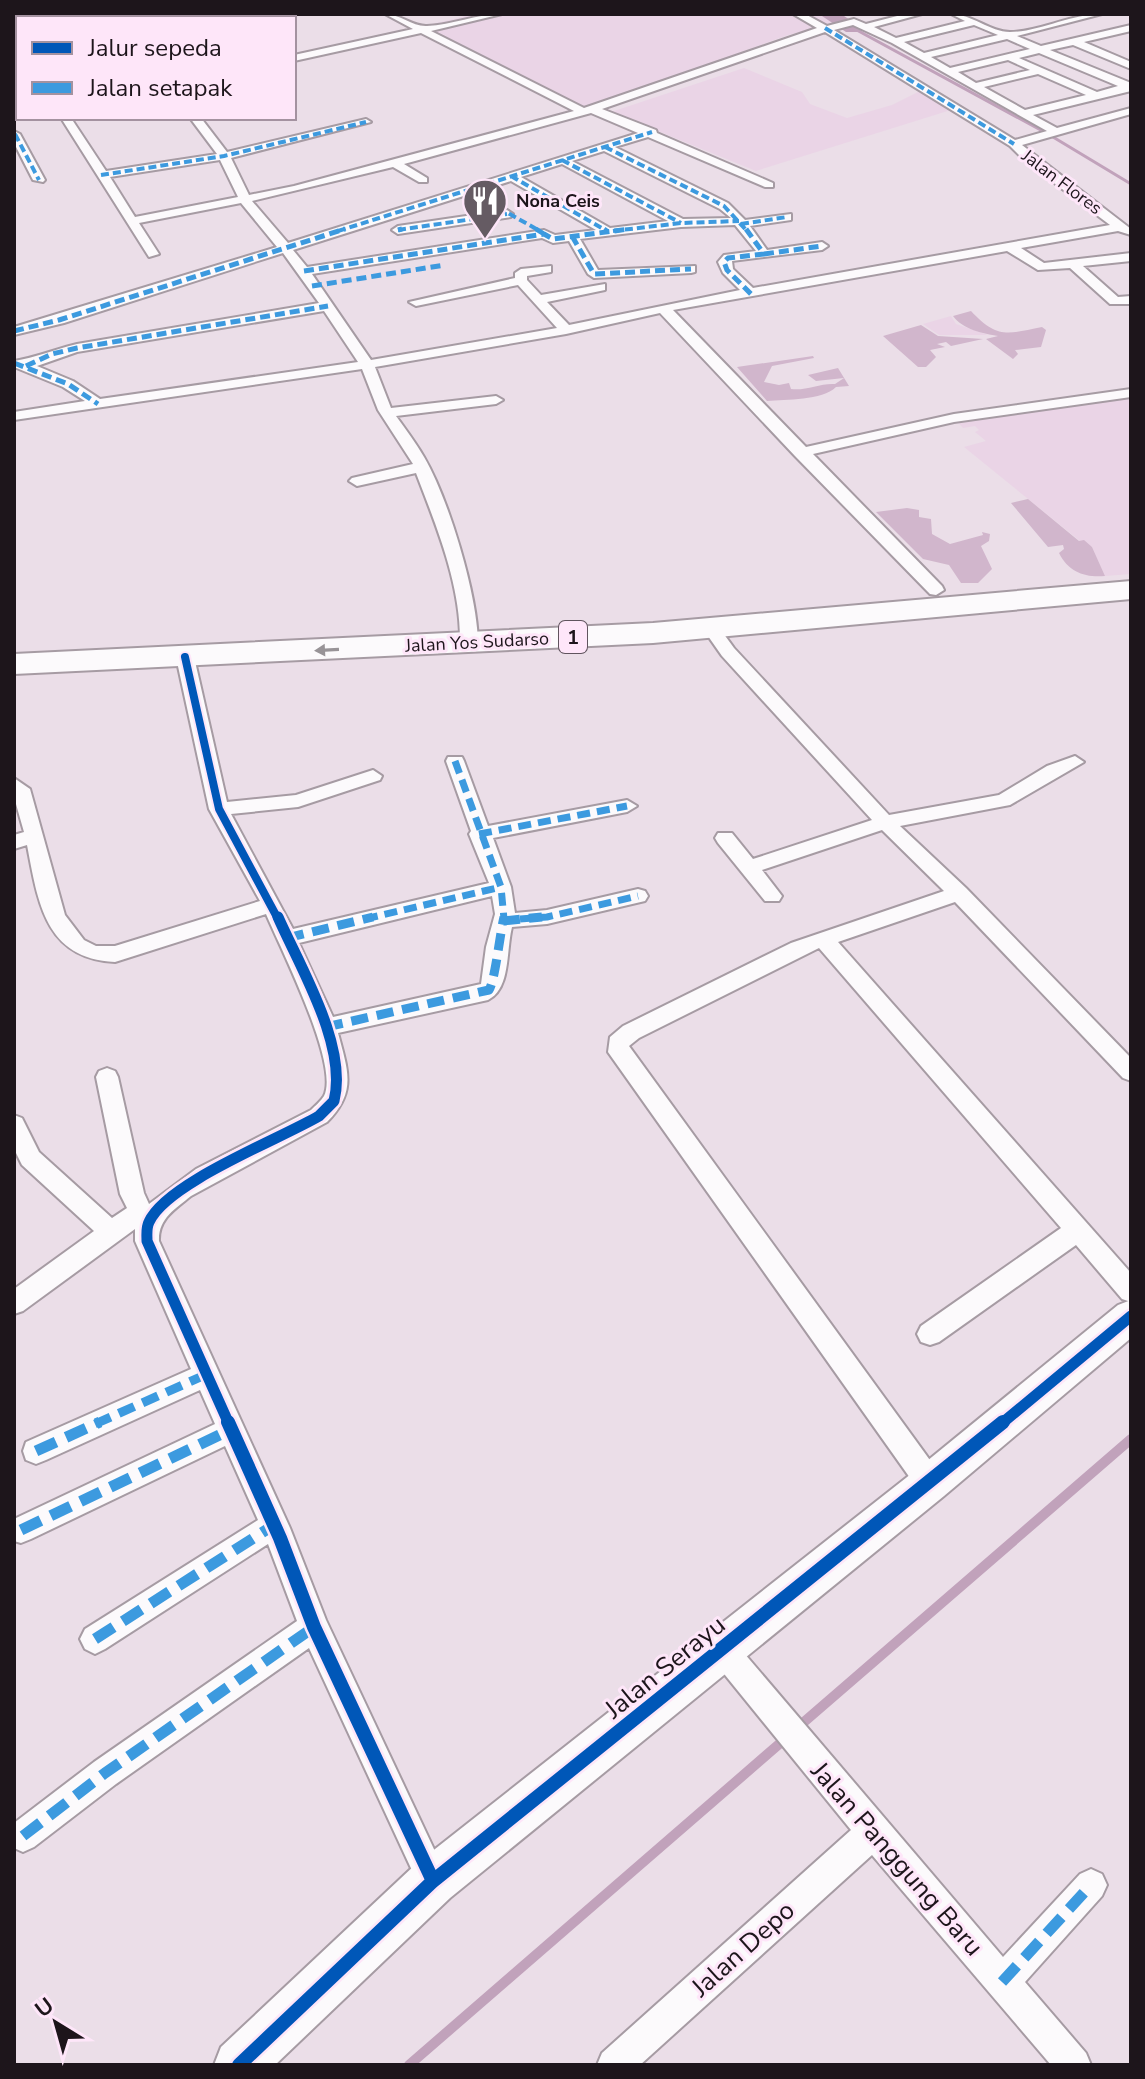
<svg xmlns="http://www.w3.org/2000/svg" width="1145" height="2079" viewBox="0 0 1145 2079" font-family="'Nunito Sans',sans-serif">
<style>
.built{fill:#ead4e6}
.forest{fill:#d1b6cc}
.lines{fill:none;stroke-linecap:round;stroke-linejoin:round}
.stream-far1{stroke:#c1a2bb;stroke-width:3}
.stream{stroke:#c1a2bb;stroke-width:10}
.river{fill:#c1a2bb;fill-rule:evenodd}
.street-casing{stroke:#a69ba3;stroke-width:4}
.secondary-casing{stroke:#a69ba3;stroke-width:4}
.highway-casing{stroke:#a69ba3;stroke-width:4}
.street{fill:#fcfafc;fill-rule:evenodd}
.secondary{fill:#fcfafc;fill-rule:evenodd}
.highway{fill:#fcfafc;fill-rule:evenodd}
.quiet-far4{stroke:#3c9adf;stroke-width:4;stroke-dasharray:8 4;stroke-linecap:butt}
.quiet-far3{stroke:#3c9adf;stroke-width:5;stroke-dasharray:10 5;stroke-linecap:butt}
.quiet-far2{stroke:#3c9adf;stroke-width:7;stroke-dasharray:13 7;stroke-linecap:butt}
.quiet-far1{stroke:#3c9adf;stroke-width:9;stroke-dasharray:17 9;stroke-linecap:butt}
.quiet{stroke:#3c9adf;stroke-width:11;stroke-dasharray:22 11;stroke-linecap:butt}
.cycleway-far2-casing{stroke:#fee6f9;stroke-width:12}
.cycleway-far1-casing{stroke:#fee6f9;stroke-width:16}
.cycleway-casing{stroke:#fee6f9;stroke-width:19}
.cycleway-far2{stroke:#0057b8;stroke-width:8}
.cycleway-far1{stroke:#0057b8;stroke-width:11}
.cycleway{stroke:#0057b8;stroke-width:14}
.oneway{fill:#989397}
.labels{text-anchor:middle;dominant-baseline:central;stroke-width:6;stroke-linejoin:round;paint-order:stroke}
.far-street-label{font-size:18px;fill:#1d151b;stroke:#fee6f9}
.far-poi-label{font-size:18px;font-weight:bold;fill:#1d151b;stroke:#fee6f9;text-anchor:start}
.shield{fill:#fee6f9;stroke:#60545e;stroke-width:2}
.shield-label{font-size:20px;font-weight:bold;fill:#1d151b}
.near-street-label{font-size:26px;fill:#1d151b;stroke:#fee6f9}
</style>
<rect width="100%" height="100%" fill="#ebdee8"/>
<path class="built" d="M475,14H823L837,23L788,35L583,110L419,27Z
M744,68L802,92L810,104L847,118L892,105L922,90L954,109L756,171L611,112Z
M951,316L956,324L988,335H939L923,324Z
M1131,393V574L1105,576L1092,547L1080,541L964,447L986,441L975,432L979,430L975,426L963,428L954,418Z"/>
<path class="forest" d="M971,311C997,339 1007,334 1042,327L1046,330L1041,347L1015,350L1018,354L1013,359L986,339L998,336C984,334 962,329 953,316Z
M921,325L938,336L983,339L951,346L946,342L937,344L945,347L930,350L936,357L926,367H918L883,336Z
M813,356L814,358L772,366L764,382L779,385L789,383L791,389C806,391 820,383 835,384L844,378L816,381L808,375L838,368L849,386L836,387C822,401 786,399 767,401L737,367Z
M1028,499L1079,541L1084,540L1092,547L1105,576C1086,578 1068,572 1059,553L1064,549L1063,545L1048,547L1011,503Z
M907,508L919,510V517L931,519L932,534L950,544L983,535L982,532L990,534L989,541L981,546L992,569L978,583H961L949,565L923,559L876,512Z"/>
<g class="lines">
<path class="stream-far1" d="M853,28L1048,134L1131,184"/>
<path class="stream" d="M797,1728L1131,1439
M409,2065L785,1739"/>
<path class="river" d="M819,14H841L862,28L860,32H846Z"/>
<g class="street-casing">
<path id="street" d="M120,14H130L134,18H124Z
M385,14C400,14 413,27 427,26C452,25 476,14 502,14L431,31L584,108L817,28L793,14H805L827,26L854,19L866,24L905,14H922L874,27L896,38L965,21L951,14C972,14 990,32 1010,32C1039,32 1070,14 1102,14L1017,36L1041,46L1131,25V31L1084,42L1131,62V69L1073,45L1050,50L1131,83V91L1033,115L1057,128L1131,108V114L1022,145L1131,229V235L1118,231L1021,248L1044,263L1131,253V261L1083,266L1118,297L1131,296V304H1110L1070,268L1038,270L1007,251L673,310L806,447L954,414L1131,389V397L954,422L813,454L942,586L944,590L936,595L930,594L795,456L660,313L566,334L375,367L391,408L496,396L503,400L496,404L396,416C406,430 416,443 424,457C449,500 477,594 478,642L469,647L460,642C461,585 436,525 416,473L357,486L349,481L352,478L413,464L378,410L362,369L14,420V412L85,401L63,387L14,367V361C35,358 56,349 77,344L319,303L283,253L64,323L14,335V327L277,247L241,203L139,223L159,254L149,257L61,118H71L106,171L217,154L190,118H201L227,152L366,119L371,122L231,158L249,195L294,186L574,111L421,33L294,61V55L413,29ZM853,25L892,43L1047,131L1015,140L834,30ZM974,25L998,35L924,53L904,42ZM825,32L1010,146L1025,161L1110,225L753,288L733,269L732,261L822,250L828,246L822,242L767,250L750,226L791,220V214L745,220L728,203L615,147L648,137L765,187H773V183L657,133L656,130L602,109ZM1007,39L1030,49L950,68L931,57ZM1039,53L1118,86L1097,92L1019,58ZM1008,60L1030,70L976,83L958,72ZM1038,74L1086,95L1025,110L984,87ZM591,113L638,133L288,243L252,201L393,167L419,182H427V178L404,164ZM604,151L720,209L731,218L683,219L572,161ZM220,160L238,197L135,217L110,177ZM562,164L668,221L610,228L521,177ZM511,181L596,230L555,235L544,230L307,267L293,250ZM735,225L756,251L724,255L718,262L723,273L740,290L569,325L547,302L605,290V284L541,295L527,280V276L551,272V266L521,269L515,273V278L409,302L416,306L518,285L557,328L371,360L312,274L542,238L553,243L569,241L588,274L594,278L691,273L695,272V266L598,270L580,239L681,227ZM324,311L358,362L100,399L73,381L37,366L77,352Z
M18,105V111L14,112V106Z
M14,131L20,134L45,180L43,182L33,180L14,143Z
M507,210L513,214L511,217L398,234L392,230L398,226Z
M709,621L715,622L734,648L889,815L999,795L1047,766L1075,756L1084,762L1010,805L900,826L966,888L1131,1058V1081L1123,1078L955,902L838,942L1131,1273V1302L1122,1299L1076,1245L939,1342L930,1345L921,1342L917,1334L921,1326L1061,1228L819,948L639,1038L629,1046L940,1474L944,1483L940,1492L930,1496L920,1492L608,1052L610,1037L623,1026L791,943L944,891L882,830L762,870L782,896L779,901H765L718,843L715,838L718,833H732L753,859L872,820L722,656L701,626Z
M185,652L194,657L227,802L296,795L373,770L382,776L380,780L298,807L231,814L293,929L489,883L469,834L471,831L446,761L448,757H462L464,761L488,826L627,800L637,806L627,812L493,838L511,887L515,913L547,910L638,889L645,891L648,896L645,901L547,924L512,927C506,950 511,989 488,1000L338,1033C348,1071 357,1092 327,1122L191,1196C175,1209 158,1219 159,1241L290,1528L326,1620L449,1881L444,1892L433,1897L422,1892L309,1648L116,1784L34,1847L23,1852L14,1848V1823L94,1762L297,1621L268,1544L105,1649L95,1654L85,1649L80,1639L85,1629L258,1520L225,1446L31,1539L21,1543L14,1541V1519L215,1424L200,1390L46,1460L36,1464L26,1460L23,1451L26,1442L191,1369L135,1241V1229L23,1311L14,1314V1289L94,1231L22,1165L14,1149V1115L22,1118L39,1152L112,1218L127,1208L120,1194L96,1077L99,1071L107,1068L115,1071L118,1077L144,1193L149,1204L196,1169L311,1110C315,1106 321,1101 324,1096C340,1065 280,947 266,914L115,962C45,959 38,902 27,845L14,849V835L24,832L14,797V778L30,789L65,915L84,940L96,946H115L260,901L209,809L176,657ZM492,896L495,914L486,947L481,984L333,1017L299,943Z
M722,1634L732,1639L1003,1957L1080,1874L1091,1869L1102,1874L1107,1885L1102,1896L1025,1982L1086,2053L1091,2065H1051L872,1855L640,2065H597L602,2053L851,1830L712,1659L707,1649L712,1639Z"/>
</g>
<g class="secondary-casing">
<path id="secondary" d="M1131,1300V1338L944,1496L450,1898L275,2065H214L221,2047L416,1864L916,1470L1118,1305Z"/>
</g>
<g class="highway-casing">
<path id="highway" d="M1131,581V599L653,643L14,674V654L653,623Z"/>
</g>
<use href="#street" class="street"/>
<use href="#secondary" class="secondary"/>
<use href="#highway" class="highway"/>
<path class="quiet-far4" d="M825,28L1014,144
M15,134L39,180
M605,147L724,206L747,231
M562,160L681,223
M101,175L224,156L366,122
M511,176L607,231
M467,190L540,231
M741,224L787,217
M398,230L507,214
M338,231L652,132
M613,231L681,223L739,221"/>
<path class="quiet-far3" d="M536,229L544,234
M604,229L608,232
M746,229L764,254L728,258L724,262L727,270L751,294
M398,230L402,229
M572,236L594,274L691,269
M764,254L822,246
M304,271L544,234L553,239L629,229
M312,286L445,265
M14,331L59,320L345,229
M14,363L68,384L98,404
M26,366L52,354L77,348L328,306"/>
<path class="quiet-far2" d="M455,761L501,887L504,919
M479,834L627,806
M365,919L501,887
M520,919L547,917L638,896"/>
<path class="quiet-far1" d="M503,921L542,917
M287,938L373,917
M326,1027L489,990C495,981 500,933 504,917
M95,1424L205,1375"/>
<path class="quiet" d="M36,1451L100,1422
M21,1530L230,1430
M95,1639L274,1525
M23,1836L105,1773L314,1627
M1002,1982L1091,1885"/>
<g class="cycleway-far2-casing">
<path id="cycleway-far2" d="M185,657L219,809L278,919"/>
</g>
<g class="cycleway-far1-casing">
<path id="cycleway-far1" d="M229,1424L147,1241C147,1234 146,1228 149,1222C166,1183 280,1139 319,1116L334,1101C348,1046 300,967 278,917
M1001,1424L1131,1316"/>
</g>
<g class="cycleway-casing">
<path id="cycleway" d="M228,1422L280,1538L314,1627L433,1881
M239,2065L433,1881L1003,1422"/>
</g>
<use href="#cycleway-far2" class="cycleway-far2"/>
<use href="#cycleway-far1" class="cycleway-far1"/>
<use href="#cycleway" class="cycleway"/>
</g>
<defs><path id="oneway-solid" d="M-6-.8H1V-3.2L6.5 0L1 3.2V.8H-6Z" transform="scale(2)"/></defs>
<use class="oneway" href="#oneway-solid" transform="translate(327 650) rotate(177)"/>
<defs>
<g id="restaurant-pin" transform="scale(2.3)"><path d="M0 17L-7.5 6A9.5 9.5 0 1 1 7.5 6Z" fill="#655b63" stroke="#fee6f9"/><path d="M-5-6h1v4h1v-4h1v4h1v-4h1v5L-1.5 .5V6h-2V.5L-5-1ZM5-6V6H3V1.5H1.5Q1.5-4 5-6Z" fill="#fff"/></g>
</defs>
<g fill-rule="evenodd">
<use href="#restaurant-pin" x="485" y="201"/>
</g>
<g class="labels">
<g class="far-street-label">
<text transform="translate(1062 182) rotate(37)">Jalan Flores</text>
<text transform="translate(477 642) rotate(-3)">Jalan Yos Sudarso</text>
</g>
<g class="far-poi-label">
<text x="516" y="201">Nona Ceis</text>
</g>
<rect class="shield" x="559" y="621" width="28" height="32" rx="6"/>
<g class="shield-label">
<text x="573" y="637">1</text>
</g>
<g class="near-street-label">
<text transform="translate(665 1667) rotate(-39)">Jalan Serayu</text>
<text transform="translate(897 1859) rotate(49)">Jalan Panggung Baru</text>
<text transform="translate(743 1949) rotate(-42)">Jalan Depo</text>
</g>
</g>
<rect width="1145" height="2079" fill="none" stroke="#1d151b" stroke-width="32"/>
<rect x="16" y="16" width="280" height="104" fill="#fee6f9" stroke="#a492a0" stroke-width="2"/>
<rect x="32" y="42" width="40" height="12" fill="#0057b8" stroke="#a492a0" stroke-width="2"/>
<text x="88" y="56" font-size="24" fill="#1d151b">Jalur sepeda</text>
<rect x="32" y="82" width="40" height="12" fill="#3c9adf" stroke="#a492a0" stroke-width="2"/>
<text x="88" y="96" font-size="24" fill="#1d151b">Jalan setapak</text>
<g transform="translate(56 2023) rotate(323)" stroke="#fee6f9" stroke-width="6" paint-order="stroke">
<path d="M0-6L14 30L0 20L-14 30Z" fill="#1d151b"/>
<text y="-12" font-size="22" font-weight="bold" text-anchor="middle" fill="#1d151b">U</text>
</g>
</svg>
